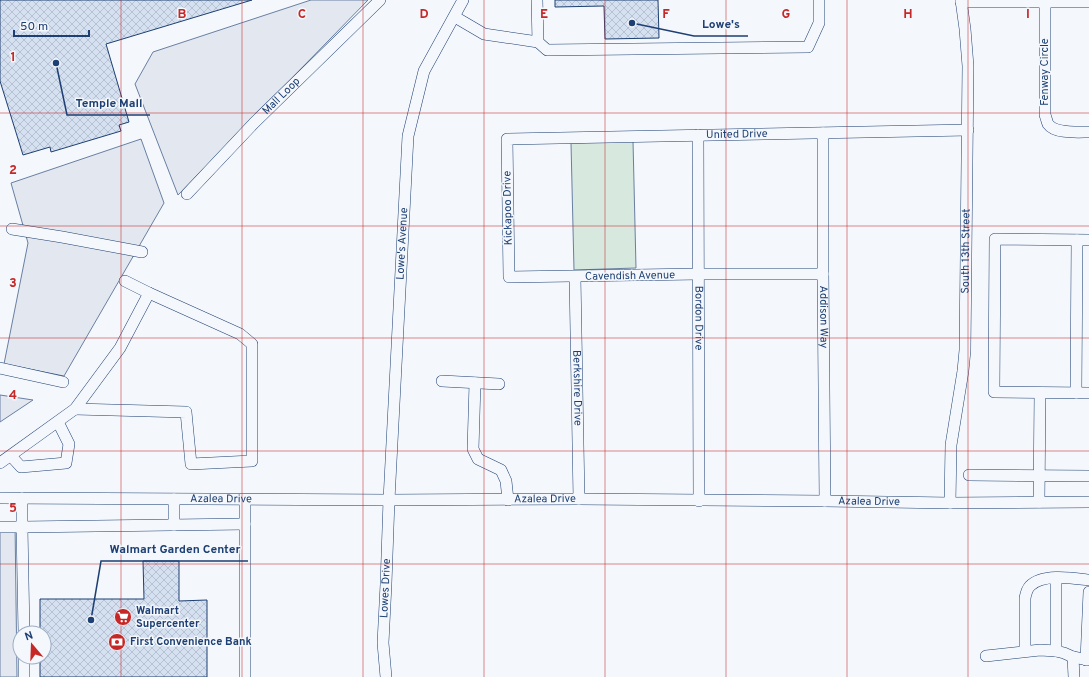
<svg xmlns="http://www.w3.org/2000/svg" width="1089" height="677" viewBox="0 0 1089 677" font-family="Overpass,sans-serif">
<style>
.green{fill:#d7e8df;stroke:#687fa3}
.parking{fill:#e3e8f0;stroke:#687fa3}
.building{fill:url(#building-cross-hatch);stroke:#1d3f73}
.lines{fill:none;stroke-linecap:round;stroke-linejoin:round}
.minor-casing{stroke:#1d3f73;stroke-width:12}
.minor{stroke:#f4f7fb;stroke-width:11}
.grid{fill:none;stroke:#c62828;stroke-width:1;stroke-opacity:0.55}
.labels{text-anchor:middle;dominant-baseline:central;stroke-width:3;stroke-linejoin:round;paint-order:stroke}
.street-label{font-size:11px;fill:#1d3f73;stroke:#f4f7fb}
.poi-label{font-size:11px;font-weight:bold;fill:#1d3f73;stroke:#f4f7fb;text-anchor:start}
.grid-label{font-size:13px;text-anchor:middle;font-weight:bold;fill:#c62828;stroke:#f4f7fb;stroke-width:3;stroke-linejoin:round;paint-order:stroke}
.leader{fill:none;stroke:#1d3f73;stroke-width:1.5}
.callout-dot{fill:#1d3f73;stroke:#f4f7fb;stroke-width:1.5}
.callout-label{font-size:12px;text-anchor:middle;font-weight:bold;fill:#1d3f73;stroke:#f4f7fb;stroke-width:3;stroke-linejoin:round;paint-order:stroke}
</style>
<defs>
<pattern id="building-cross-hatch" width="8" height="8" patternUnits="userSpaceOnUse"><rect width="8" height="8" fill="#d5e0f0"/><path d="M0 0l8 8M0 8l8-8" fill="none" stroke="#b6c1d1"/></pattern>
</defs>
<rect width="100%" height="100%" fill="#f4f7fb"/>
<path class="green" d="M633,141L636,268L574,270L571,143Z"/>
<path class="parking" d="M311,0H368L178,195L135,84L153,52Z
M141,139L164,203L64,376L4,364L28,243L11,183Z
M0,395L33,400L0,422Z
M0,522H15L17,677H0Z"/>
<path class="building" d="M0,0H252L106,44L129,122L119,125L121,131L51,152L50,147L23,155L0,81Z
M555,0H658L659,38L605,39L604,6L555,7Z
M143,561H179V601L207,600V677H40V657H44V633H40V599H144Z"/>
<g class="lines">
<g class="minor-casing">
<g id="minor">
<path d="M537,0L538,42L547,50L808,47L819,23V0"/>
<path d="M1045,0V115C1046,117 1047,122 1048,124C1055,134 1078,132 1089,132"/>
<path d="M961,2H1089"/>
<path d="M455,17L484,34L538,42"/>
<path id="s1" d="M823,133V274L825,501"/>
<path id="s2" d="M698,135L699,501"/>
<path id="s3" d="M187,194L254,123L380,0"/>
<path d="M12,229L62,237L142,252"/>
<path d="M1089,240L995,239L994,392L1089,393"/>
<path id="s4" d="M823,274H698L509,277L507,139C660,135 814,134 968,130"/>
<path id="s5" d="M575,277L579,499"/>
<path d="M0,368L63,382"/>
<path d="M442,381L499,384"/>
<path d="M475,383L473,449L478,459L501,470L506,481L508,500"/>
<path d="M1076,393L1077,240"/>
<path d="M75,409L186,412L191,464L252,461V344L240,334L149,293"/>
<path d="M11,456L21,467L66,463L69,444L58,422"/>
<path d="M0,463L75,409L120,348L149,293L125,281"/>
<path d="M969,475L1089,476"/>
<path id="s6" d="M0,498L389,500L579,499L825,501L950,503L1089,502"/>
<path d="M245,500V677"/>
<path d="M1039,502L1040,393"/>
<path id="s7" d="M950,503L951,445L963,371L965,350L968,66L965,29L961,0"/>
<path d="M174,525V499"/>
<path d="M0,527H22V498"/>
<path d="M1056,578V651"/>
<path d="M24,633L22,527L245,524"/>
<path d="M1025,651V598C1026,593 1027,589 1030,586C1042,573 1073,578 1089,580"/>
<path d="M986,656L1040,650L1056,651L1064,653L1073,657L1089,660"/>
<path d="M24,657V677"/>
<path d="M1073,657L1074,677"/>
<path d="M1086,660L1089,592"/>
<path id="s8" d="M386,677L383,643L386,584L389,500L408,136L424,71L463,0"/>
</g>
</g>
<use href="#minor" class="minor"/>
</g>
<path class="grid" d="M121,0V677M242,0V677M363,0V677M484,0V677M605,0V677M726,0V677M847,0V677M968,0V677M0,113H1089M0,226H1089M0,338H1089M0,451H1089M0,564H1089"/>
<defs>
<g id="supermarket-disc" transform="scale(0.9)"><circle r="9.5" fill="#c62828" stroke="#f4f7fb"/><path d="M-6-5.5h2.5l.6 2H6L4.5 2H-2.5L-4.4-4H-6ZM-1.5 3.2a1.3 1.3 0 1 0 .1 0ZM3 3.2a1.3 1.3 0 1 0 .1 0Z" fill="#fff"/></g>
<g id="bank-disc" transform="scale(0.9)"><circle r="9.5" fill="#c62828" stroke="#f4f7fb"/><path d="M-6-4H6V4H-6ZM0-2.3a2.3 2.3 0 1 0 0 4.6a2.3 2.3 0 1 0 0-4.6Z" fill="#fff"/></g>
</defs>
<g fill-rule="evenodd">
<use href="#supermarket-disc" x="123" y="617"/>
<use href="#bank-disc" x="117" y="642"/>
</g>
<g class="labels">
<g class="street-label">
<text transform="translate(1045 72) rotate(-90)">Fenway Circle</text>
<text stroke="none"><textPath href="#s3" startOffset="136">Mall Loop</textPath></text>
<text stroke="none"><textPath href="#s4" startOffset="682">United Drive</textPath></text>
<text transform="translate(508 208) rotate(-91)">Kickapoo Drive</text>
<text stroke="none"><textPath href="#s8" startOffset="434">Lowe's Avenue</textPath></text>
<text stroke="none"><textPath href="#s7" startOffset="253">South 13th Street</textPath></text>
<text transform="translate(630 276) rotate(-1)">Cavendish Avenue</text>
<text stroke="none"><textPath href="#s1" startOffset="184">Addison Way</textPath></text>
<text stroke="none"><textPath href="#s2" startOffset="183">Bordon Drive</textPath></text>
<text stroke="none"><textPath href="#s5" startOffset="111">Berkshire Drive</textPath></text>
<text stroke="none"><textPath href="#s6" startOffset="221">Azalea Drive</textPath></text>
<text stroke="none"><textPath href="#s6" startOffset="545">Azalea Drive</textPath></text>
<text stroke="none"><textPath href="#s6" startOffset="869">Azalea Drive</textPath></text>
<text stroke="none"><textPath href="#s8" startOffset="89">Lowes Drive</textPath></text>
</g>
<g class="poi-label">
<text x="136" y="611">Walmart<tspan x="136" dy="13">Supercenter</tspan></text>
<text x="130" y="642">First Convenience Bank</text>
</g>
</g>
<g class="grid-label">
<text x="182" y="18">B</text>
<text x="302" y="18">C</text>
<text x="424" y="18">D</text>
<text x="544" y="18">E</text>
<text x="666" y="18">F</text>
<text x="786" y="18">G</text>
<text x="908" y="18">H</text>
<text x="1028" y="18">I</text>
<text x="13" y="61">1</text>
<text x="13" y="174">2</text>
<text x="13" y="287">3</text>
<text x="13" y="399">4</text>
<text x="13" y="512">5</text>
</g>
<path class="leader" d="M632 23L694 36H748M56 63L67 115H150M91 620L101 561H248"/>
<g class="callout-dot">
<circle cx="632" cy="23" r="4"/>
<circle cx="56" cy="63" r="4"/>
<circle cx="91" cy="620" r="4"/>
</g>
<g class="callout-label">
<text x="721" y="28">Lowe's</text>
<text x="109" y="107">Temple Mall</text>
<text x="175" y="553">Walmart Garden Center</text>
</g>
<g transform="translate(32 645) rotate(341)"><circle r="19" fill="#f4f7fb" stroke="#9eadc5"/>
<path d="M0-3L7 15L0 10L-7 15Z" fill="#c62828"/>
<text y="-6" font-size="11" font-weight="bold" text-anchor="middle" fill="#1d3f73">N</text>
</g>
<path d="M14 30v6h75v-6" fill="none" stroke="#1d3f73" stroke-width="2"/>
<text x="20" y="30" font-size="12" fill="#1d3f73" stroke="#f4f7fb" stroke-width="3" paint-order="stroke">50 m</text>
</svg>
